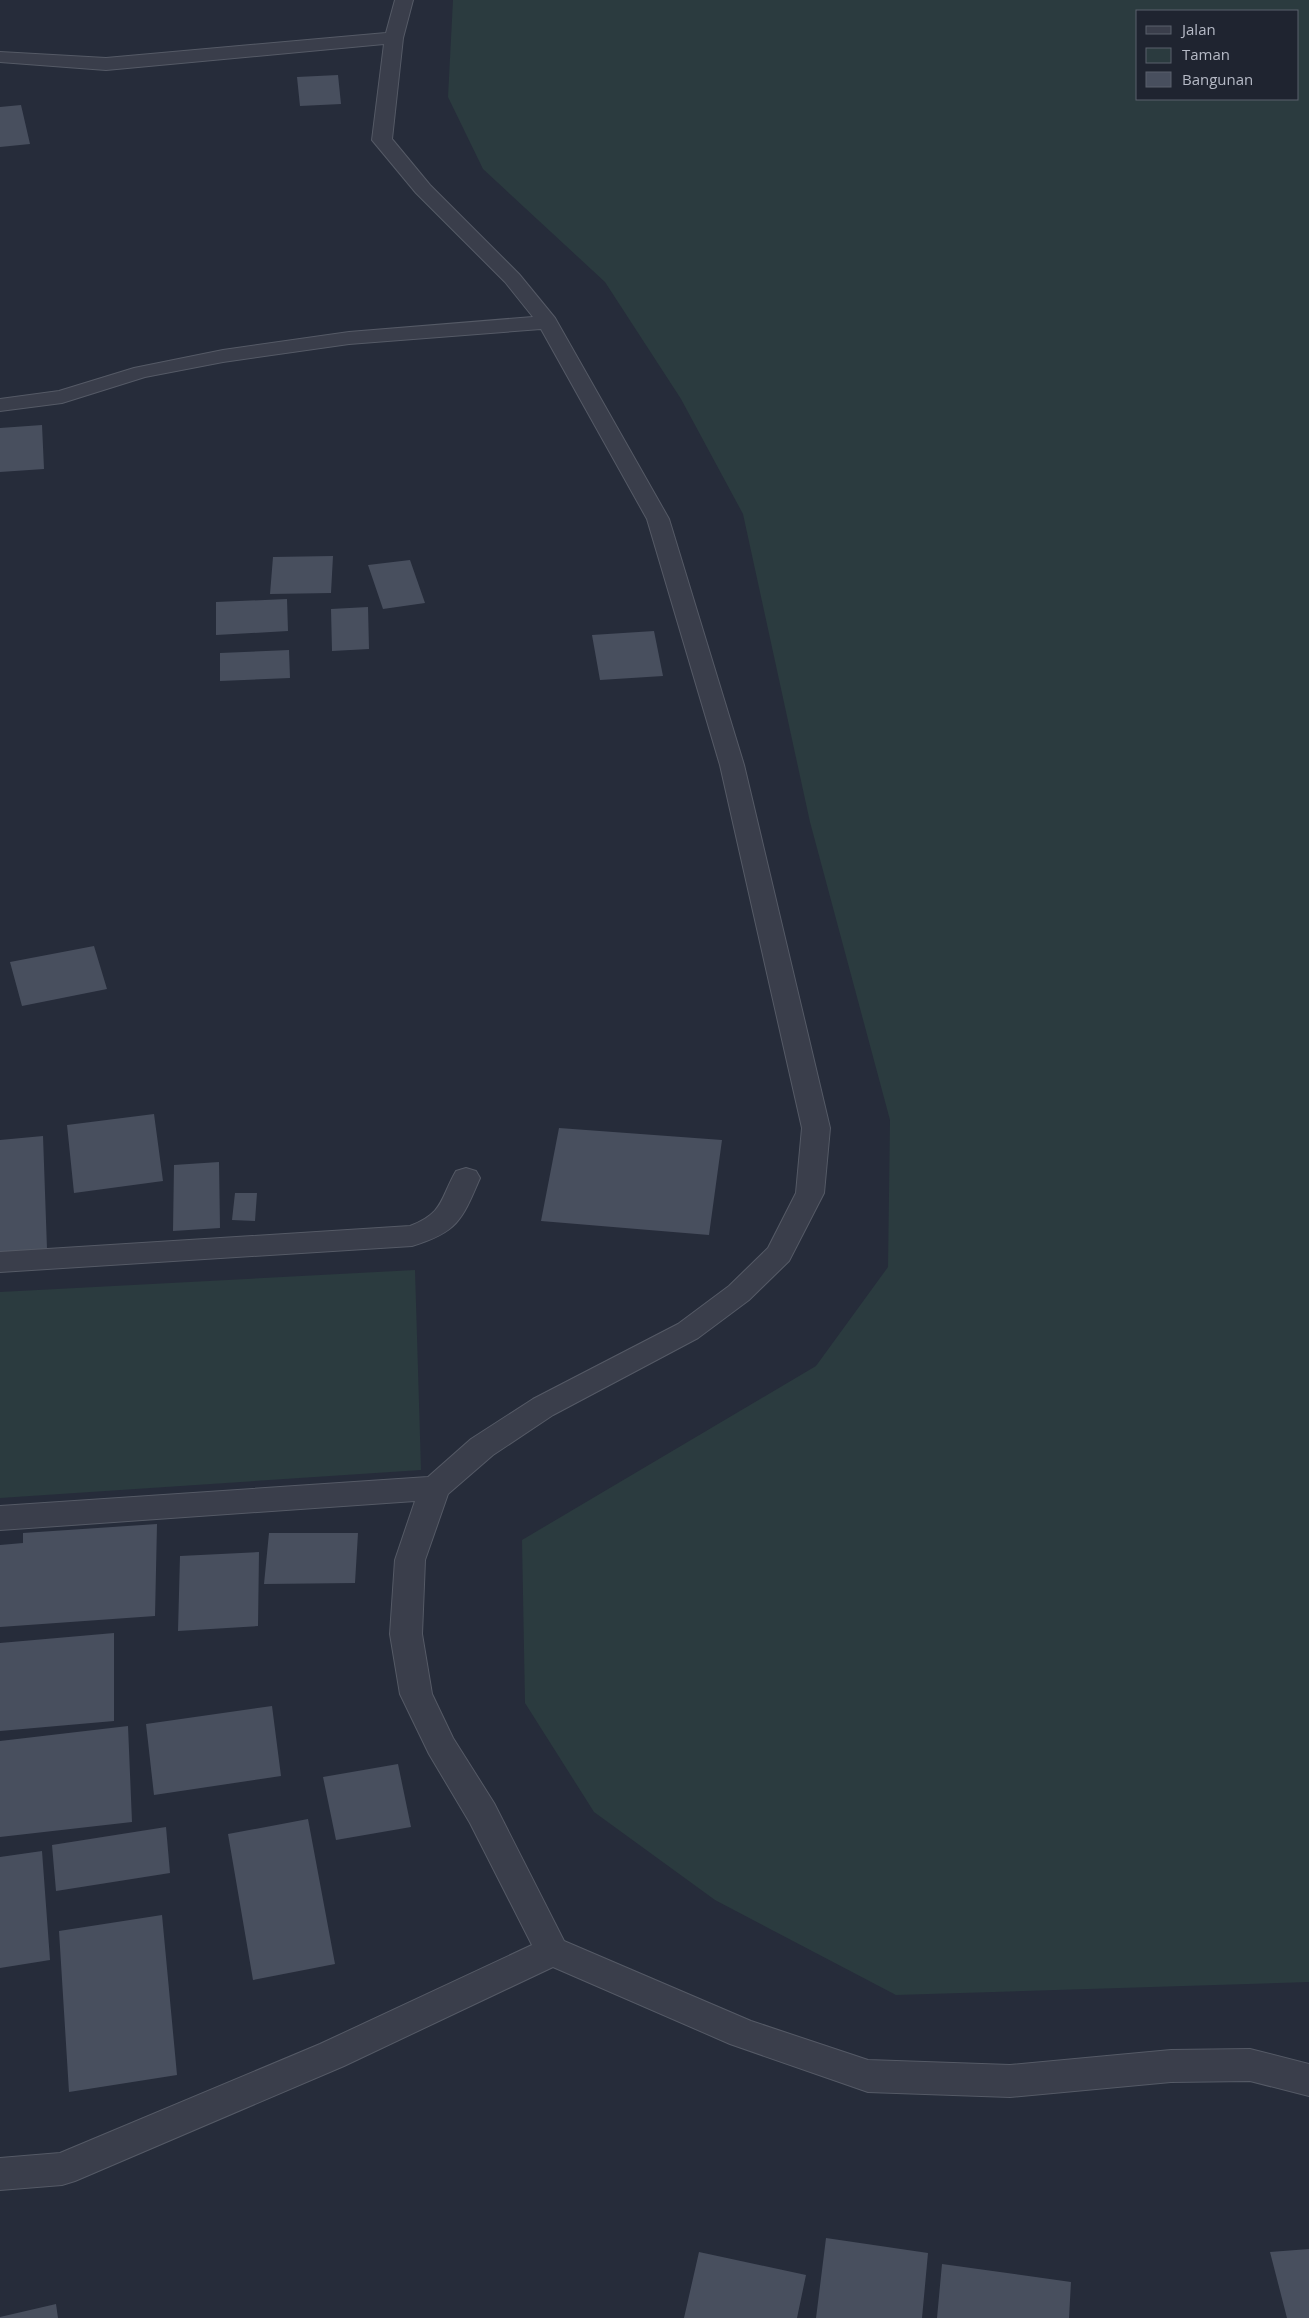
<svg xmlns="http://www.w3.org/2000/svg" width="1309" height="2318" viewBox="0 0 1309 2318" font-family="'Open Sans',sans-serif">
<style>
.green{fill:#2b3b3f;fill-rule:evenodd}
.building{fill:#484f5e}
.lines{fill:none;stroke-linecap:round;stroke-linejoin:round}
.street-casing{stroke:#555a66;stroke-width:2}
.street{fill:#3a3e4b;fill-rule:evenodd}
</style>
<rect width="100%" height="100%" fill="#262c3a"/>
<path class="green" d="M453,0H1309V1982L896,1995L715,1900L594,1812L525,1703L522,1540L816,1366L888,1267L890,1120L810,822L743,514L681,399L605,282L483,169L448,97ZM1298,11V99H1138V11Z
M415,1270L421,1470L0,1498V1292Z"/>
<path class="building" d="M338,75L341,104L300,106L297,77Z
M21,105L30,144L0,147V107Z
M42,425L44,469L0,472V428Z
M333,556L331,593L270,594L273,557Z
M410,560L425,603L383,609L368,565Z
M287,599L288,631L216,635V602Z
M368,607L369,649L332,651L331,609Z
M654,631L663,676L600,680L592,635Z
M289,650L290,678L220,681V653Z
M94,946L107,989L22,1006L10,962Z
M154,1114L163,1181L74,1193L67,1125Z
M559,1128L722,1140L709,1235L541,1221Z
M43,1136L47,1249L0,1254V1140Z
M219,1162L220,1228L173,1231L174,1165Z
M235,1193H257L255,1221L232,1220Z
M157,1524L155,1616L0,1627V1545L23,1543V1533Z
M269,1533H358L355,1583L264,1584Z
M259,1552L258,1626L178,1631L180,1556Z
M114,1633V1721L0,1731V1643Z
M272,1706L281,1776L154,1795L146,1724Z
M128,1726L132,1822L0,1837V1741Z
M398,1764L411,1827L336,1840L323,1777Z
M308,1819L335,1964L253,1980L228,1834Z
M166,1827L170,1873L56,1891L52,1845Z
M42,1851L50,1960L0,1968V1857Z
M162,1915L177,2075L69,2092L59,1931Z
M826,2238L928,2253L922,2318H816Z
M1309,2249V2318H1287L1270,2252Z
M699,2252L806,2275L797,2318H684Z
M942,2264L1071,2282L1069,2318H937Z
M56,2304L58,2318H0V2317Z"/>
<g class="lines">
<g class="street-casing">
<path id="street" d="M395,0H413L403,38L392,139L430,185L519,274L555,318L669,519L744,765L830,1128L824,1193L789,1261L749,1300L698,1338L553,1415L493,1455L448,1494L425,1560L422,1634L432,1694L453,1738L494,1803L564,1941L751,2021L868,2060L1010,2065L1171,2050L1250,2049L1309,2064V2096L1250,2081L1171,2082L1010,2097L868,2092L730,2044L553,1967L344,2066L75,2181L62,2185L0,2190V2158L60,2153L320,2044L532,1945L470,1823L429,1754L400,1694L390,1634L395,1560L415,1501L0,1530V1506L428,1477L471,1439L533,1399L678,1324L729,1286L768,1248L796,1193L802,1128L720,765L647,519L541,329L349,344L223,362L145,377L62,403L0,411V399L59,391L134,368L223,350L349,332L533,317L505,282L416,193L372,140L384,44L106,70L0,62V52L106,58L386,33Z
M466,1168L476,1171L480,1178C462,1220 458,1232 412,1246L0,1272V1252L410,1226C444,1213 440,1199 456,1171Z"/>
</g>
<use href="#street" class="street"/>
</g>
<rect x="1136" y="10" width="162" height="90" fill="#1f2430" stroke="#5b606c"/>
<rect x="1146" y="26" width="25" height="8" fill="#3a3e4b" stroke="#5b606c"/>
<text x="1182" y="35" font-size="15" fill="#b6bac6">Jalan</text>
<rect x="1146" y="48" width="25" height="15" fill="#2b3b3f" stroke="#5b606c"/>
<text x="1182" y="60" font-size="15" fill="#b6bac6">Taman</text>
<rect x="1146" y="72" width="25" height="15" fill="#484f5e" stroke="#5b606c"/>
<text x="1182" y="85" font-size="15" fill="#b6bac6">Bangunan</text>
</svg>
